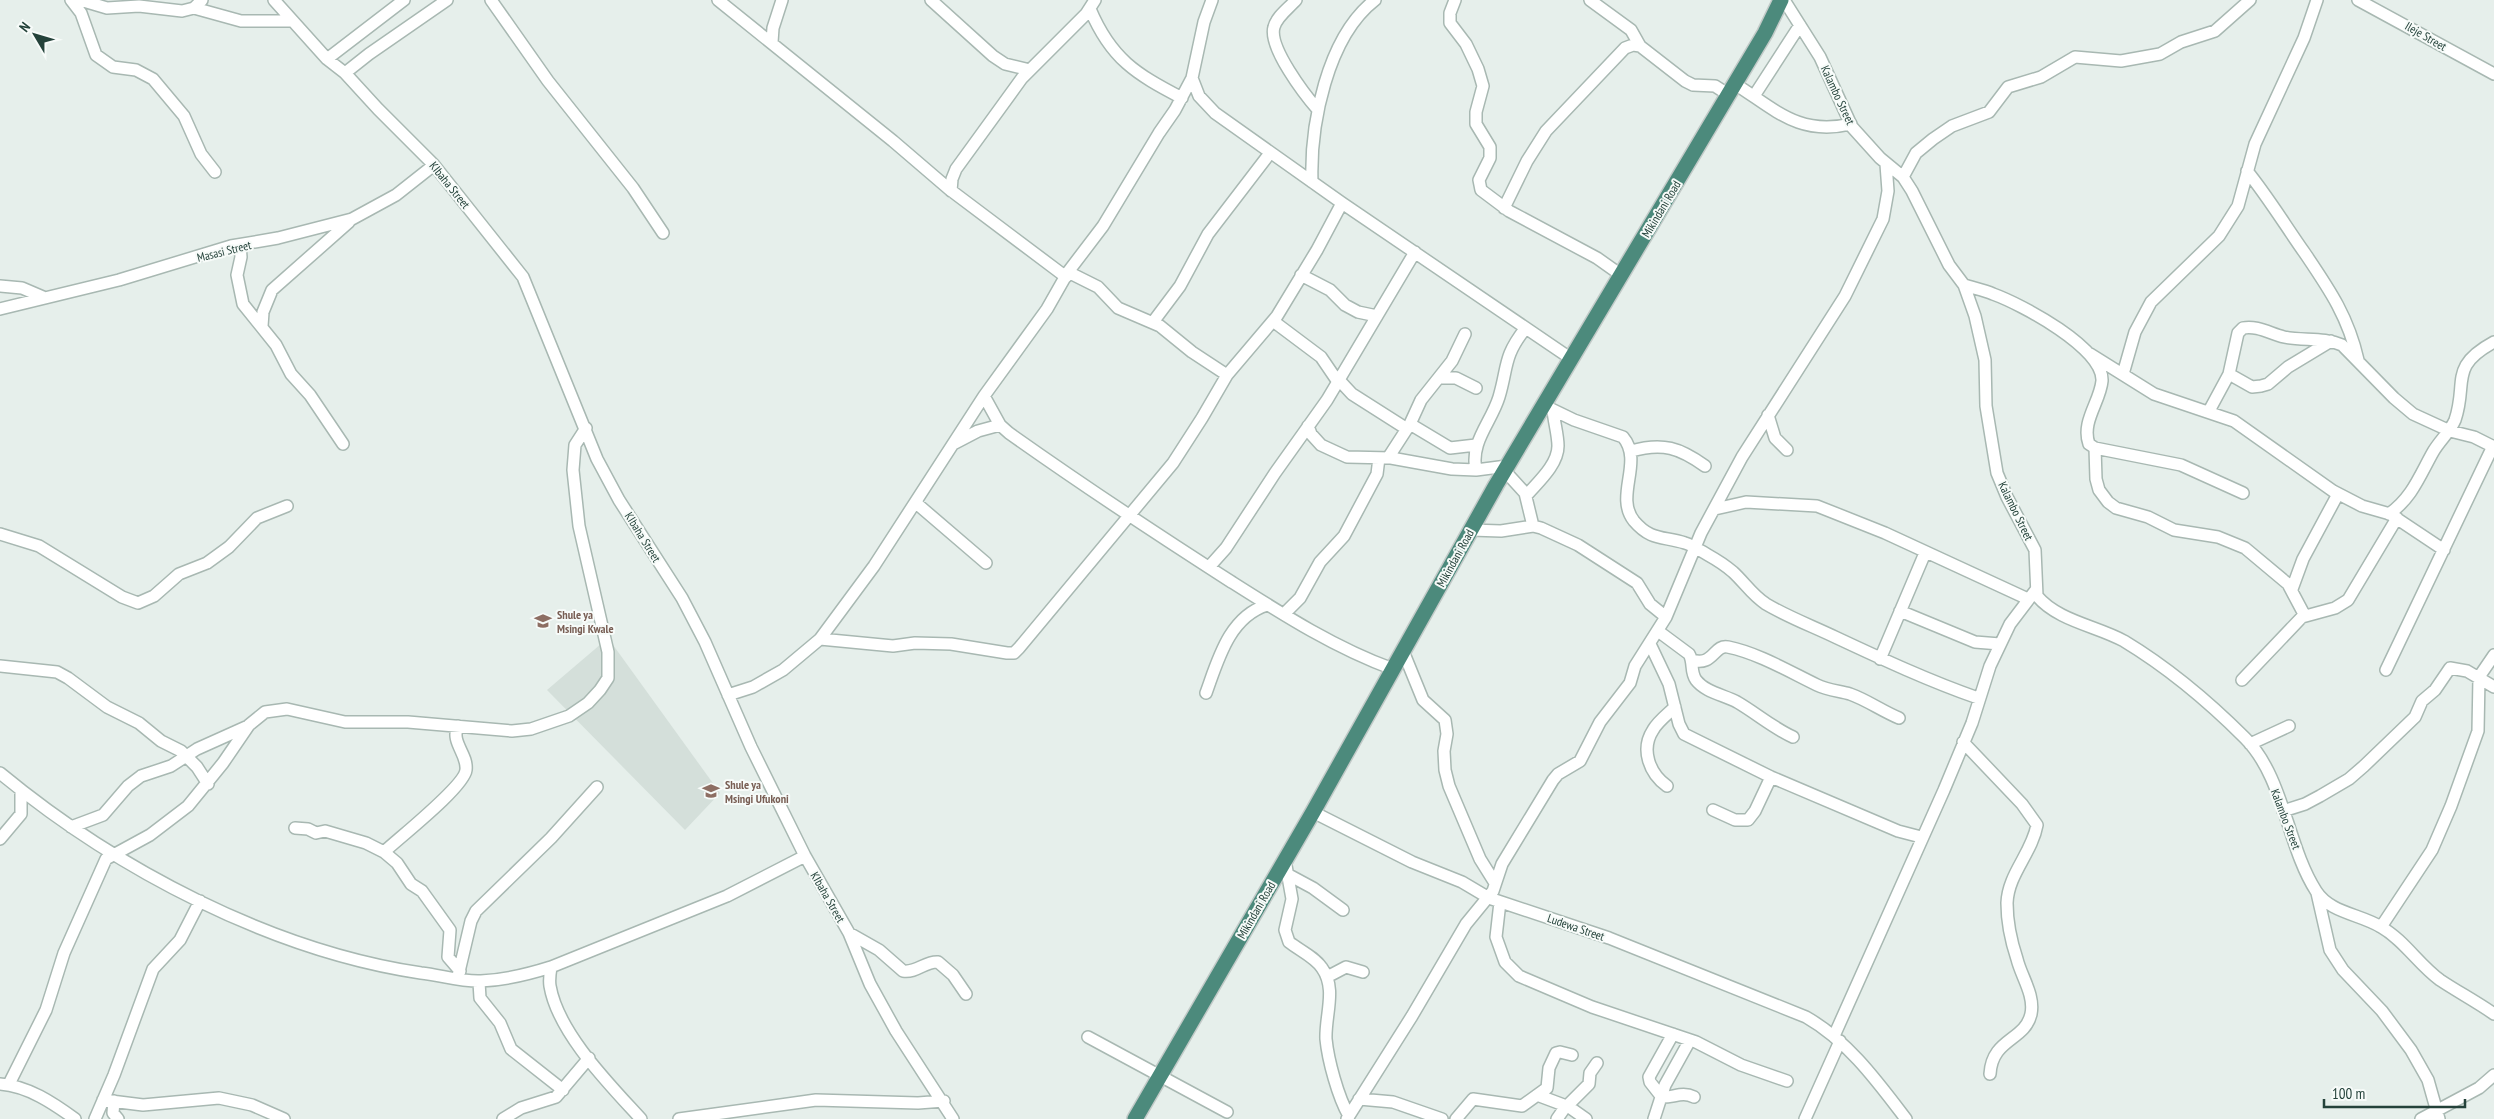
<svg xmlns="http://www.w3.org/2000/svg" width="2494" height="1119" viewBox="0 0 2494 1119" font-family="'PT Sans Narrow',sans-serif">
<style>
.built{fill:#d4dfda}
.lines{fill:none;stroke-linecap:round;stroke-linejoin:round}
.minor-casing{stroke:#a8b8b2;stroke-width:14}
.trunk-casing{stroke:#c2cac8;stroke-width:18}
.minor{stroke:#fff;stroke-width:11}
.trunk{stroke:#4c8a7c;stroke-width:15}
.labels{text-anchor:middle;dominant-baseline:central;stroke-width:4;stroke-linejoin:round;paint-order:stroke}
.street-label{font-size:12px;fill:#24423a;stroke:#f7fbf9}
.education-label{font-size:12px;font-weight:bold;fill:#785e54;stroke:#f7fbf9;text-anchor:start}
</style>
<rect width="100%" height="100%" fill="#e6efeb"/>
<path class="built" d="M608,638L720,793L685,830L547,690Z"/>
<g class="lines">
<g class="minor-casing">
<path id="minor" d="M71,0L81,13L96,55L113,67L136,70L153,79L184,116L201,154L215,172
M80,0L107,8L139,6L182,11L194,8L202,0
M274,0L327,59L345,73L378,109L434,165L523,277L597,459L619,500L682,598L705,642L751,747L805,856L849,933L870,984L896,1031L953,1119
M491,0L548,81L633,188L663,233
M718,0L893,141L949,189L1066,277
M931,0L993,56L1005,64L1030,70
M1296,0C1289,8 1277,16 1274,27C1268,47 1305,95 1318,110
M1455,0L1450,13V23L1466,44L1478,69L1483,86L1476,112V124L1490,147V158L1479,180L1481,190L1509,211L1597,258L1621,275
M1590,0L1631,30L1640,46
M1784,0L1820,57L1852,127L1880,158L1903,177L1912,191L1949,265L1964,285L1975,316L1985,360L1986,406L1997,473L2007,497L2035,550L2037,596C2058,621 2097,626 2124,641C2167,667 2209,702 2245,738C2284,777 2287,846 2316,891C2330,913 2360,914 2381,927C2404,940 2419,965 2440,980C2458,992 2477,1002 2494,1014
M2358,0L2494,74
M194,8L241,21H292
M1090,9C1111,59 1136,74 1182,98
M772,42L773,28L782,0
M327,59L404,0
M345,73L369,54L447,0
M1192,78L1199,96L1215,113L1342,203L1570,358
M1735,84C1776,110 1799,136 1851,124
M1754,96L1800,25
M2247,171C2268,197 2285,225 2304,252C2329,289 2348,316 2358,360
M1903,177L1916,153L1933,139L1952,126L1989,112L2008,87L2041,77L2075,57L2121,61L2160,54L2181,42L2215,31L2250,0
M1312,182C1310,125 1327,37 1375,0
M951,191L952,179L956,169L1022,78L1086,14L1095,0
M1504,208L1527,161L1546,131L1625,48L1633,45L1640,46L1685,81L1693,85L1715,86L1729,95
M240,245L241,257L237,275L243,304L276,345L291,374L310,395L343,444
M1068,272L1098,287L1118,308L1160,326L1192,352L1227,375
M1301,275L1330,290L1345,305L1358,312L1377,316
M1964,285C1973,288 1984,290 1993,294C2021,304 2104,348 2102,381C2100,402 2081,422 2089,444L2095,448L2181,465L2243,493
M0,286L22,288L43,297
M0,309L119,280L231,246L278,238L352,219L396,195L434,165
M1273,321L1321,357L1338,382
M1153,322L1180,286L1208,234L1270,153
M262,326L263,312L272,290L349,222
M2090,354L2154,394L2234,421L2333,491L2362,506L2390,514L2444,550
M2123,374L2135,332L2151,302L2219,236L2238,206L2255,144L2304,38L2317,0
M2229,374L2252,387L2261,386L2268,384L2288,367L2331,341
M1441,378H1456L1476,388
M1339,380L1352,394L1407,429
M984,396L1000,425L1009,433C1081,484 1155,533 1230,581C1282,614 1335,648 1393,669
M1543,405L1574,420L1623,437C1644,462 1614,496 1634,521C1651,541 1663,536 1685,543C1692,545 1701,551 1708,555C1717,560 1726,566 1733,572C1745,583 1752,595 1766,604C1788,617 1812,626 1835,637C1882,659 1929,681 1978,698
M2209,411L2229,374L2238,333L2243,328C2257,325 2271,334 2284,337C2303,341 2324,337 2342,345L2394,398L2413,414L2450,431L2474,437L2494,447
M1768,415L1775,438L1787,450
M1410,424L1450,448L1476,445
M1308,426L1311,434L1321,445L1347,457L1391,458L1452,469L1476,470L1507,466
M955,443L978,431L1000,425
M2095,448L2096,479L2099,490L2108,502L2116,508L2148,517L2174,530L2218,537L2245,548L2288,584L2305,616
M1631,451C1663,442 1680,448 1705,466
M1388,458L1410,424L1421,400L1452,361L1465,334
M1476,470C1470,442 1491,423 1499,397C1508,367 1503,357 1525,329
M1504,470L1525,493L1533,526
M1526,496C1537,483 1558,465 1558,446C1558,435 1554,422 1553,410
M916,503L986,563
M1715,509L1746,502L1817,506L1885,533L2028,599
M2389,514C2412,498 2420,475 2433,452C2440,440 2450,432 2455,420C2468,382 2448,367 2494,342
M1471,530L1501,531L1533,526L1541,528L1578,545L1637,583L1650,604L1666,617
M0,534L39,546L122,597L138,603L154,596L179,574L207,563L229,547L257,518L287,506
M1209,567L1226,548L1275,473L1327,400L1415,252
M2292,589L2303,559L2338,494
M1900,611L1975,642L2000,644
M1284,614L1300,598L1320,562L1344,536L1377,474L1379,458
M1658,631L1689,654C1694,662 1690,672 1696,680C1705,692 1724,695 1737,702C1756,713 1773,728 1793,737
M820,639L893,646L915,643L951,644L1007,653H1014L1019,648L1173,463L1202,418L1227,375L1277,316L1317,250L1342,203
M1650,644L1669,684L1679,724L1684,734L1771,777L1898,831L1921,837
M1403,651L1423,700L1445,720L1447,734L1444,751L1445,770L1449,786L1480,859L1495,883
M1880,659L1925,553
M1692,660C1713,667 1714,644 1728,647C1758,653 1790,672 1817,685C1827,690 1839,691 1850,694C1867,700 1882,711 1899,718
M0,666L57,672L68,678L107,707L139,723L161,741L181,751L197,767L208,784
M2386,670L2493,446
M2242,680L2302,617L2335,608L2348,600L2397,518
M1206,693C1218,660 1229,617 1267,605
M728,695L753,687L783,670L820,639L874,566L984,396L1047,309L1068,272L1103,226L1159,133L1175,110L1192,78L1204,22L1212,0
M1963,742L2022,804L2037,825C2032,853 2008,874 2007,903C2007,922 2011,941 2017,959C2021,976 2035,995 2031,1014C2025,1041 1992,1038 1990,1074
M2250,744L2289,726
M0,773C116,869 272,951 421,973C440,975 462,982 481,981C505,980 529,974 551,967L727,896L805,856
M1667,786C1650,774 1640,750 1653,730C1658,721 1668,714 1675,707
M1713,810L1735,820H1748L1755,811L1771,777
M2283,811L2305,804L2320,796L2349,779L2364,766L2415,717L2422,701L2435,690L2450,668L2467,671L2494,687
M1313,812L1412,862L1462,882L1489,898L1609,938L1806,1017C1848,1041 1877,1081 1906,1119
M71,827L103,815L128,786L141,776L171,766L197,749L246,727
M295,828L308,829L316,833L325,831L366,843L384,852L397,863L411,884L422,891L450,930L448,957L460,971
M0,839L21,814V790
M384,852C400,837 464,787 466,770C468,754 450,742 458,726
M1285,860L1292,899L1285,930L1289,942C1299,950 1315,957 1322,968C1337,989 1325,1015 1326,1039C1328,1060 1338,1097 1349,1116
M1287,874L1313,888L1343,910
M2317,893L2330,950L2343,970L2382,1011L2411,1050L2428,1080L2439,1119
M1500,902L1496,937L1505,962L1519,976L1592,1007L1696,1042L1741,1065L1787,1081
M2381,927L2432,850L2451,806L2478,731L2479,677L2494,655
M849,933L879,950L903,971C917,973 925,961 938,962L953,975L966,994
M551,967C550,973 549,980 550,986C558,1033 610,1085 641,1119
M458,976L471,921L476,911L551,838L597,787
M1327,977L1346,967L1363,972
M479,982L480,998L500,1023L511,1049L563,1090
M1834,1036L1944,790L1972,723L1990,666L2010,624L2035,591
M1088,1037L1227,1112
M0,1084C28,1086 53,1103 75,1119
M9,1084L46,1010L64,953L106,859L150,835L188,806L223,763L249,725L265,712L287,709L345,722H408L512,731L531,729L569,716L588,703L600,690L608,678V652L579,526L573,470L575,445L586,428
M1537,1095L1569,1107L1586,1119
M1661,1096L1650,1082L1649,1077L1673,1034
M1661,1097C1673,1098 1682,1091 1694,1097
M1359,1099L1393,1102L1442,1119
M103,1100L143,1105L219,1098L252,1105L284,1119
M114,1101L113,1113L118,1119
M1567,1106L1589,1084L1590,1073L1597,1063
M95,1119L114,1075L153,969L180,940L200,901
M503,1119L521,1108L556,1097L589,1058
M679,1119L816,1100L918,1103L944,1101
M1347,1119L1412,1016L1466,924L1493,891L1502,864L1553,780L1558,774L1580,761L1600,722L1630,683L1635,666L1666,617L1701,533L1742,457L1845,296L1883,219L1888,191L1886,164
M1456,1119L1473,1099L1522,1106L1547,1088L1549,1068L1556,1053L1560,1052L1572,1055
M1557,1119L1566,1106
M1654,1119L1665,1085L1690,1040
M1805,1119L1840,1041
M2421,1119L2479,1088L2494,1075"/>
</g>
<g class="trunk-casing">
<path id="trunk" d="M1135,1119L1313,812L1496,485L1765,33L1781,0"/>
</g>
<use href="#minor" class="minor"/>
<use href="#trunk" class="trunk"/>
</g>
<defs>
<g id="school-bare" transform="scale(1.35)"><path d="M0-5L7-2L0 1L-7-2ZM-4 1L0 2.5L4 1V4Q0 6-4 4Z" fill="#8d6e63" stroke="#f7fbf9" stroke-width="2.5" paint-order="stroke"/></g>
</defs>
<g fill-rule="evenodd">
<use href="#school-bare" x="543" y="621"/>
<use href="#school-bare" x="711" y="791"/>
</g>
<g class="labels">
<g class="street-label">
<text transform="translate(2426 36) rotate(30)">Ileje Street</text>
<text transform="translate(1838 95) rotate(65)">Kalambo Street</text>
<text transform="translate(450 185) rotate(51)">KIbaha Street</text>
<text transform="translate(1661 209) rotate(-59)">Mikindani Road</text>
<text transform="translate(224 251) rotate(-14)">Masasi Street</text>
<text transform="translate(2016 511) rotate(64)">Kalambo Street</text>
<text transform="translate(643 537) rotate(58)">KIbaha Street</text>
<text transform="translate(1455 558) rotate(-61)">Mikindani Road</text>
<text transform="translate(2286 819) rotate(69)">Kalambo Street</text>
<text transform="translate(828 897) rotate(60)">KIbaha Street</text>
<text transform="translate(1256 910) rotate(-60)">Mikindani Road</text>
<text transform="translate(1576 927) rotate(19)">Ludewa Street</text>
</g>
<g class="education-label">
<text x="557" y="614">Shule ya<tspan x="557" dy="14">Msingi Kwale</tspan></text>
<text x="725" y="784">Shule ya<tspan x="725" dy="14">Msingi Ufukoni</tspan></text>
</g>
</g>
<g transform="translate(35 35) rotate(308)" stroke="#f7fbf9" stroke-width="4" paint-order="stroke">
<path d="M0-4L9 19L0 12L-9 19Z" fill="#24423a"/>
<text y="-8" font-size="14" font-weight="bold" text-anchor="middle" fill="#24423a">N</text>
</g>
<path d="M2324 1099v8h141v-8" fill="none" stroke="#24423a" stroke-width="2.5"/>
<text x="2332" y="1099" font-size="15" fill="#24423a" stroke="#f7fbf9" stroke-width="4" paint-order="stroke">100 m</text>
</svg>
